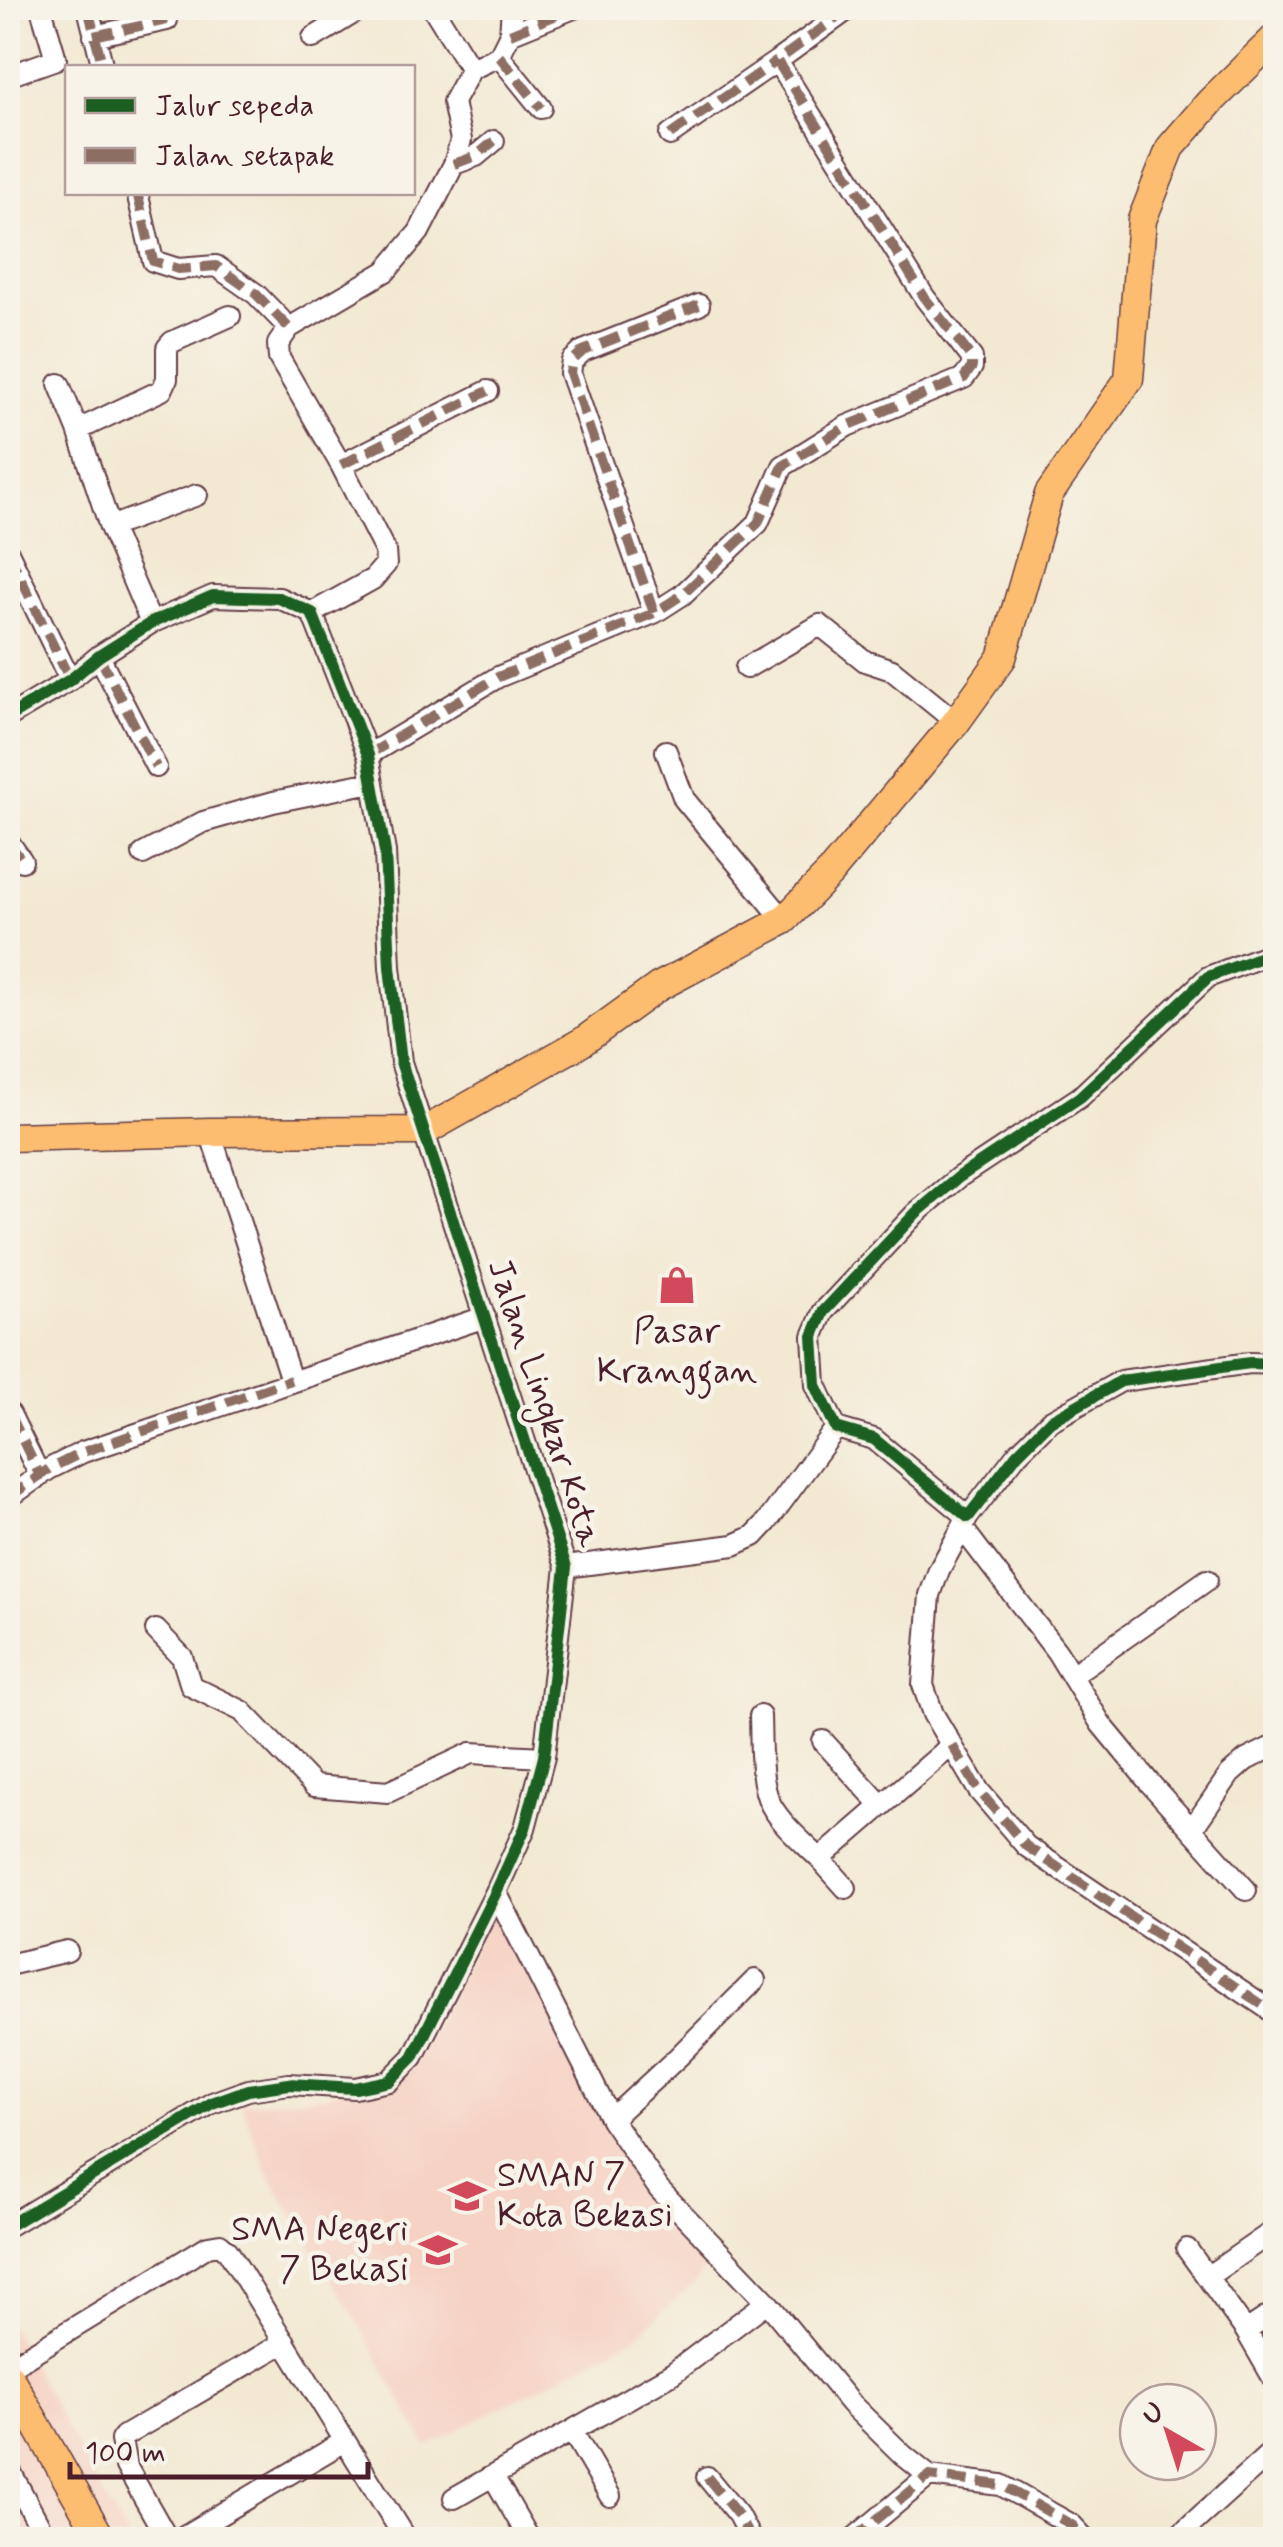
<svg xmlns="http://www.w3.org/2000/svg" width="1283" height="2547" viewBox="0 0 1283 2547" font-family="Mynerve,sans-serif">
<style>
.built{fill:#f6d2c4}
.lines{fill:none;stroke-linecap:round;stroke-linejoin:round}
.minor-casing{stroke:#633d44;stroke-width:24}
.major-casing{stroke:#633d44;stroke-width:31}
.minor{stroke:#fff;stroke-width:20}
.major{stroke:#fcbd6f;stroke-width:28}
.quiet{stroke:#8d6e63;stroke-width:10;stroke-dasharray:20 10;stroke-linecap:butt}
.cycleway-casing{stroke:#f7f3e8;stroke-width:19}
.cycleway{stroke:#1b5e20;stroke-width:12}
.labels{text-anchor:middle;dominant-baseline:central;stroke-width:9;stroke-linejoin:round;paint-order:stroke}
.poi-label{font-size:35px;fill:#4a1f2b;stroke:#f7f3e8}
.street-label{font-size:35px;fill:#4a1f2b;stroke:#f7f3e8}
</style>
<rect width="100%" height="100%" fill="#f7f3e8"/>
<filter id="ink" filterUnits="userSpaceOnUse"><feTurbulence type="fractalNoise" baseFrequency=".01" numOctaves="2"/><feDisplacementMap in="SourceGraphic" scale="20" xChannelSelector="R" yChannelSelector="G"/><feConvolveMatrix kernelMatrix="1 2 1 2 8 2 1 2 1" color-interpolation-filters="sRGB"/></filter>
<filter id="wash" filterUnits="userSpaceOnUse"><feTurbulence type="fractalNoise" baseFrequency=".0048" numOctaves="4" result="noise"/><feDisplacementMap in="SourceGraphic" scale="40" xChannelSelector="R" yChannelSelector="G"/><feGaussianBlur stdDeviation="2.25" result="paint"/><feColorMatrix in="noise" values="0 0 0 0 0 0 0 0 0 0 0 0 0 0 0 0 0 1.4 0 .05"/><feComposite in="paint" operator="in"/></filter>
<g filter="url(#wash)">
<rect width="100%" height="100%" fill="#f3e9d3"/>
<path class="built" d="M492,1912L502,1921L615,2143L667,2217L712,2254L697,2281L635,2337L427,2447L357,2321L269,2176L241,2103L321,2096L414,2066Z
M8,2322L128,2539H8Z"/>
</g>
<g filter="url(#ink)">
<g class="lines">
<g class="minor-casing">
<path id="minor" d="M88,8L103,68
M433,8L471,69
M510,34L574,8
M94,36L167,20
M313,38L362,8
M499,56L541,108
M8,76L56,59L41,8
M670,135L777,61
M454,164L476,156L494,141
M137,192L153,261L178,269L216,266L256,294L289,328
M59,384L78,430L110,527L151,623
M78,430L162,390L167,379V348L172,342L230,316
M341,465L488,391
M110,527L197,495
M8,552L70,680
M312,613L373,579L386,564L385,551L341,465L279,358L278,344L289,328L386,271L419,232L454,164L461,140L453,102L471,69L499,56L510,34L512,8
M654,613L570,373L572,361L583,351L699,305
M99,656L156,767
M746,668L820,625L865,661L892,670L956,722
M8,717L70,680L99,656L151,623L213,596L279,598L312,613L368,755L385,852L390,967L401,1062L566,1567L544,1757L525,1828L496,1892L413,2057L389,2081L355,2088L289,2084L248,2090L212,2103L8,2226
M666,751L684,799L784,920
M368,755L498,677L654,613L682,595L758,523L783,466L847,426L964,378L972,367V358L925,298L777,61L850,8
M8,841L22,861
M143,854L203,822L273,802L372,782
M1276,956L1261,957L1208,977L1080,1097L959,1177L916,1213L823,1312L813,1336L816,1385L836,1428L874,1439L968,1517L1017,1454L1050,1421L1121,1381L1250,1363L1276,1364
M210,1132L291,1380
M10,1414L40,1476
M8,1498L49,1469L83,1452L485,1317
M968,1517L939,1570L930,1595L923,1685L933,1714L979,1791L1026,1846L1276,2014
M963,1529L1057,1652L1101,1724L1148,1781L1246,1890
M566,1567L734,1545L754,1536L767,1522L836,1428
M156,1630L182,1657L191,1686L242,1711L314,1786L388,1792L471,1753L544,1757
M1072,1675L1207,1580
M760,1716C761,1740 759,1783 771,1805C782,1825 804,1843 820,1859L952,1745
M823,1741L881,1805
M1192,1829L1230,1774L1246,1760L1276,1745
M820,1859L846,1888
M496,1892L611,2119L659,2189L767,2302L850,2403L903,2455L929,2476L1001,2485L1072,2525L1086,2540
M8,1965L67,1951
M611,2119L678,2057L755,1980
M1187,2249L1246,2331L1276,2383
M1207,2277L1276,2229
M1246,2331L1276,2311
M8,2368L208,2246L220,2244L228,2251L406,2540
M572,2431L610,2496
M8,2467L47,2540
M493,2476L530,2540
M707,2477L738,2515L751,2540
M454,2498L673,2373L767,2302
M168,2540L126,2466L121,2440L124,2436L285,2342
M177,2540L345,2441
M852,2540L929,2476
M1174,2540L1276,2448"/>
</g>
<g class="major-casing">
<path id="major" d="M8,1137L210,1132L425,1131L582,1042L658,987L784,920L829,874L956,722L1002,658L1049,494L1129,379L1142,220L1171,147L1210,102L1276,37
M8,2375L102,2540"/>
</g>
<use href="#minor" class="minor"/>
<use href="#major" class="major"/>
<path class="quiet" d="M88,8L103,68
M510,34L574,8
M94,36L167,20
M499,56L541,108
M670,135L777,61
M454,164L476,156L494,141
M137,192L153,261L178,269L216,266L256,294L289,328
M341,465L488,391
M8,552L70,680
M654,613L570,373L572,361L583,351L699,305
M99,656L156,767
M368,755L498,677L654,613L682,595L758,523L783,466L847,426L964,378L972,367V358L925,298L777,61L850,8
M8,841L22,861
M10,1414L40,1476
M8,1498L49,1469L83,1452L291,1380
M952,1745L979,1791L1026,1846L1276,2014
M707,2477L738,2515L751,2540
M852,2540L929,2476L1001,2485L1072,2525L1086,2540"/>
<g class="cycleway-casing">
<path id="cycleway" d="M8,717L70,680L99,656L151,623L213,596L279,598L312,613L368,755L385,852L390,967L401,1062L566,1567L544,1757L525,1828L496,1892L413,2057L389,2081L355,2088L289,2084L248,2090L212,2103L8,2226
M1276,956L1261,957L1208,977L1080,1097L959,1177L916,1213L823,1312L813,1336L816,1385L836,1428L874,1439L968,1517L1017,1454L1050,1421L1121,1381L1250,1363L1276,1364"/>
</g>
<use href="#cycleway" class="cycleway"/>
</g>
</g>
<defs>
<g id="shop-bare" transform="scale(3)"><path d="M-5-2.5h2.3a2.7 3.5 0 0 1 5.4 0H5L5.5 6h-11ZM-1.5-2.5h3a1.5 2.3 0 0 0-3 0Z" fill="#d1495b" stroke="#f7f3e8" stroke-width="2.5" paint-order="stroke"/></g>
<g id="school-bare" transform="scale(3)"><path d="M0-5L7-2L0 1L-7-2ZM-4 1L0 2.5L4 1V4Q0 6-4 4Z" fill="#d1495b" stroke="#f7f3e8" stroke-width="2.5" paint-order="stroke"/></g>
</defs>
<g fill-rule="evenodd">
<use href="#shop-bare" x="677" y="1285"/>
<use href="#school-bare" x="467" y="2196"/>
<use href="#school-bare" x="438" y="2250"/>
</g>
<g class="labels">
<g class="poi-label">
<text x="677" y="1332">Pasar<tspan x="677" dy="40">Kranggan</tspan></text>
<text x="497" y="2176" text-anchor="start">SMAN 7<tspan x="497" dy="40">Kota Bekasi</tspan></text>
<text x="408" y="2230" text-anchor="end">SMA Negeri<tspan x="408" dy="40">7 Bekasi</tspan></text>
</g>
<g class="street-label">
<text transform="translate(544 1403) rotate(72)">Jalan Lingkar Kota</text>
</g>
</g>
<rect width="1283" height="2547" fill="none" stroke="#f7f3e8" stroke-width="40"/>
<rect x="65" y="65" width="350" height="130" fill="#f7f3e8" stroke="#b29e9c" stroke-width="2.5"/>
<rect x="85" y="98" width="50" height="15" fill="#1b5e20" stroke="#b29e9c" stroke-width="2.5"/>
<text x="155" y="115" font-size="30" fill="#4a1f2b">Jalur sepeda</text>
<rect x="85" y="148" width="50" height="15" fill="#8d6e63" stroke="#b29e9c" stroke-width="2.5"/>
<text x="155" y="165" font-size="30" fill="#4a1f2b">Jalan setapak</text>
<g transform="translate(1168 2432) rotate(321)"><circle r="48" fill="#f7f3e8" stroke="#b29e9c" stroke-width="2.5"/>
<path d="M0-8L18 38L0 25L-18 38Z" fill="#d1495b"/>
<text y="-15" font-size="28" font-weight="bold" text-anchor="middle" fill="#4a1f2b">U</text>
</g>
<path d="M70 2462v15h298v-15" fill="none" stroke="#4a1f2b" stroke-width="5"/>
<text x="85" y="2462" font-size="30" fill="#4a1f2b" stroke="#f7f3e8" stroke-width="8" paint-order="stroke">100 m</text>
</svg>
